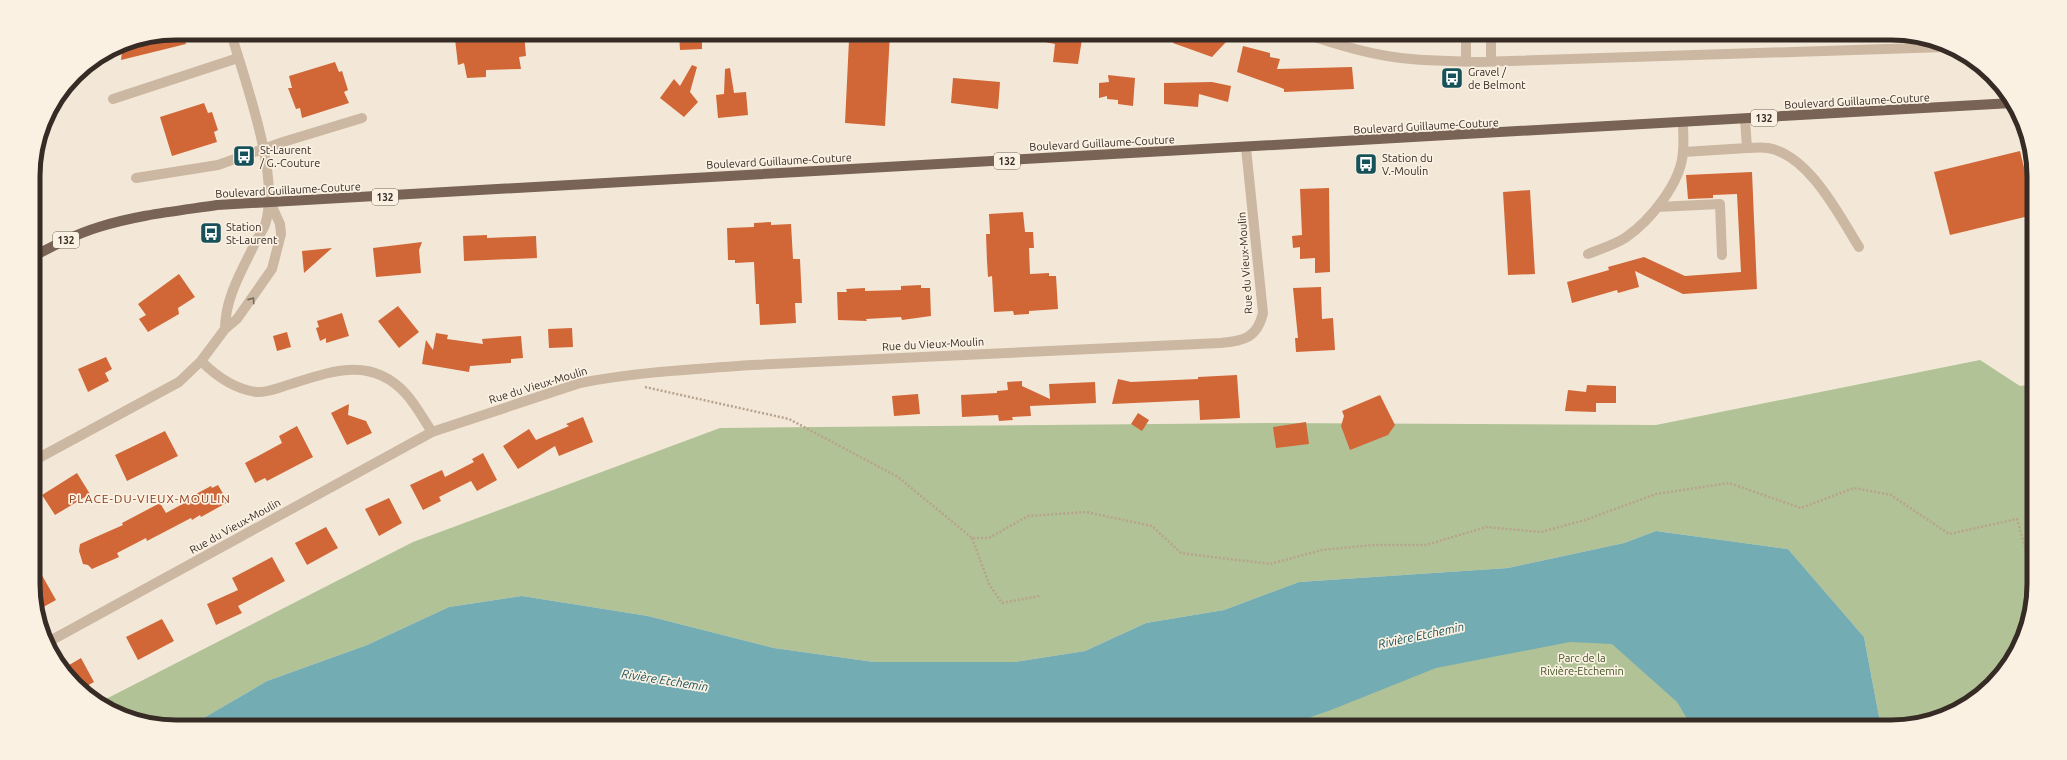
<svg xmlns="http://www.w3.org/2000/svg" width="2067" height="760" viewBox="0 0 2067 760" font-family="Ubuntu,sans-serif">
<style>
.green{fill:#b1c396}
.water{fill:#73acb3}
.building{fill:#d16637}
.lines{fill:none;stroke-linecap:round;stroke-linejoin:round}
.path{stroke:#b8a28c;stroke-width:2.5;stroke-dasharray:2 2;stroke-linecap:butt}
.minor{stroke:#ccb8a2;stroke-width:10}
.major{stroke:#796354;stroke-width:10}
.oneway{stroke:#7a6a5d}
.labels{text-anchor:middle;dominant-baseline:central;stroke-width:3.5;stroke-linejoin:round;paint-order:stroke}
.shield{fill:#fbf1e3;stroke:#71665e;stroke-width:1}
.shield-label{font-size:10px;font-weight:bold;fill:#362b25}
.poi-label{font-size:11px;fill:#362b25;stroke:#fbf1e3;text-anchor:start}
.street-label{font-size:11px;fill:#362b25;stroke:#fbf1e3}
.park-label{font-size:11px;fill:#425627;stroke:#fbf1e3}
.neighbourhood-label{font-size:12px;letter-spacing:1px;fill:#8c3a17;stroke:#fbf1e3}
.water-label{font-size:12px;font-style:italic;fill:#17525b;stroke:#fbf1e3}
.rim{fill:none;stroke:#362b25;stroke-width:5}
</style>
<rect width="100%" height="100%" fill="#f3e8d7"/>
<path class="green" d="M1980,360L2020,386L2033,384L2034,584L2026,630L2010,664L1978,697L1946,716L1900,727H1881L1864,637L1788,549L1656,531L1624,543L1508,568L1299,582L1224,610L1146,623L1085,651L1015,662H874L774,648L648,616L522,596L449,607L367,645L267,681L188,727H176L130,719L102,701L413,542L720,428L1268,423L1656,425Z
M1582,600L1781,727H1007Z"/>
<path class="water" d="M1656,531L1788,549L1864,637L1881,727H1692L1677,702L1612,644L1570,642L1436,668L1331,710L1282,727H188L267,681L367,645L449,607L522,596L648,616L774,648L874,662H1015L1085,651L1146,623L1224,610L1299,582L1508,568L1624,543Z"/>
<path class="building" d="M176,33H183L186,44L121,60L123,44Z
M515,33H524L526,56L519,57L521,69L486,70V77L467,78L464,63L458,65L455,39L496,37V35Z
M679,33H702V49L680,50Z
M858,33H890L885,126L845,123L849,40L858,39Z
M1030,33H1083L1078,64L1053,62L1055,44L1030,39Z
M1177,33H1220L1218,41L1226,42L1212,57L1173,43Z
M1243,46L1270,53V57L1280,59L1277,69L1352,67L1354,89L1284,92V89L1279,87L1237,72Z
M335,62L339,72L342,71L348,90L344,92L349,103L302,118L300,108L296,109L288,88H292L289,76Z
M692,65L697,67L690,92L698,102L684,117L660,98L674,79L680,86Z
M730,68L734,93L746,92L748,115L718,118L716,95L724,94L725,69Z
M1108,75L1135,78L1133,106L1118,104V100L1107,99V96L1099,98V83L1109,82Z
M953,78L1000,82L998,109L951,103Z
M1212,82L1231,86L1228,102L1199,94L1198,107L1164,104V83Z
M204,103L208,113L212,112L218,130L214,132L217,142L172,156L160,117Z
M2020,151L2033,204V215L1950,235L1934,172Z
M1752,172L1757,289L1683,294L1635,271L1639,287L1618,293L1617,290L1572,303L1567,282L1609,270L1608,267L1644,257L1685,276L1741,272L1737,194L1713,195V198L1688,199L1686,175Z
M1329,188L1330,272L1315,273V258L1300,259V247L1293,248L1292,236L1302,235L1300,189Z
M1530,190L1535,274L1508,275L1503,192Z
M1023,212L1025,232H1033L1034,248H1029L1030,274L1049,273V276H1056L1058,309L1029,311V314L1014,315L1013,311L994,312L992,276L988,277L987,261L986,234H990L989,214Z
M771,222V225L791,224L793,259H800L802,303H795L796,323L760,325L759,304H756L754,262L735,263V260H728L727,228L754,227V223Z
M487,235V238L536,236L537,258L464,261L463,236Z
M422,242L419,250L421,273L376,277L373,248Z
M332,248L304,273L302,251Z
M179,274L195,297L178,308L179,314L148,332L139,319L146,315L138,304Z
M921,285V288H930L931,316L902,320L901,317L866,319L867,321L838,320L837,292H847L846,289L865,288V291L901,290V286Z
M1321,287L1322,319L1333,318L1335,350L1296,352L1295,338H1298L1293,288Z
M398,306L419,332L399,348L378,321Z
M342,313L349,336L326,343V338L320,341L316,328L319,327L317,321Z
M572,328L573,347L549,348L548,329Z
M287,332L291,347L277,351L273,336Z
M436,333L448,335L447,339L483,344L482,339L521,336L523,358L511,359V363L470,366L469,372L422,364L426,340L433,350Z
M106,357L112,369L105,373L109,381L88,392L78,369Z
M1237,375L1240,418L1200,420L1199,400L1112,404L1118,379L1131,382L1198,379V377Z
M1022,381V386L1050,399L1049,384L1095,382L1096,403L1030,406L1031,416L1012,417L1013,420L999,421L998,415L962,417L961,395L997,393V391L1008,390L1007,382Z
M1587,385L1616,386V403H1596V412L1565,411L1568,390L1586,392Z
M918,394L920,414L894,416L892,396Z
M1380,395L1395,425L1388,435L1350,450L1341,426L1344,416L1342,411Z
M349,404L348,415L366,421L372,433L347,445L331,413Z
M1138,413L1149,420L1142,431L1131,424Z
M583,417L593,442L559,456L555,446L518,469L503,446L529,429L536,440L569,426L566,424Z
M1306,422L1309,444L1276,448L1273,427Z
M297,426L313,457L267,481L265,478L255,483L245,463L282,443L279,436Z
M165,431L178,456L127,481L115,455Z
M483,453L497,480L477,491L471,481L439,497L441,501L423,510L410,485L442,470L445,477L474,462L472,459Z
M77,473L90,494L55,515L42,495Z
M218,485L228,502L201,517L200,515L192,520L191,518L147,541L146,538L117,553L119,557L92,569L88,565L83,564L79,551L80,544L123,525L122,523L160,503L166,513L197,496L196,494L211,486L212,488Z
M389,498L402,523L379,536L365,509Z
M326,527L338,548L307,565L295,543Z
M272,557L285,581L238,606L242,613L216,625L207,604L238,590L232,578Z
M35,563L56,600L36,611V587Z
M162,619L174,641L138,660L126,637Z
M81,658L94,682L83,688L69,678L64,668Z"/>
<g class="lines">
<path class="path" d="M645,387L789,419L898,477L972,538H989L1028,516L1086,512L1152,526L1181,553L1270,564L1322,550L1373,545H1426L1486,527L1541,532L1585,520L1656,494L1729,483L1801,508L1854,488L1891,495L1949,534L2017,519L2034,580
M972,538L989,584L1002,603L1040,596"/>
<path class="minor" d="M1303,33C1338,45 1374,56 1411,59C1434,61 1457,61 1479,62L1946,47
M1466,33V61
M1491,33V61
M113,99L238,58
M1747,148C1754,148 1761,147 1768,148C1809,155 1839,215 1859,247
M1684,152L1747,148L1745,119
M136,178L218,165L283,142L362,118
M1658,207L1720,204L1722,255
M1588,254C1600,249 1614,245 1625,238C1650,221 1682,182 1683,151C1684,142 1683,132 1683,123
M225,329C225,297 243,269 256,241C259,236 263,230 265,225C281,177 245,82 231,33
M201,361C216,376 235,389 256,392C267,393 280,387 291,384C332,371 372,356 406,394C416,405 424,420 432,432
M35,460L179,382L201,361L225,329L237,319L272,269L281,234L280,224L270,202
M50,641L432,432L580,383C636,372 695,369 752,365L1220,343C1244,341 1257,338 1263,313L1246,148"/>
<path class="major" d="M34,256C55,245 76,234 99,227C137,215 177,211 217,205L2012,103"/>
</g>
<defs><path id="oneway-chevron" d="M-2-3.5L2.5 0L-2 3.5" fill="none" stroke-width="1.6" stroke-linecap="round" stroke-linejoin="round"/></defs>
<use class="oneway" href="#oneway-chevron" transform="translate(252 300) rotate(-55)"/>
<defs>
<g id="bus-square" transform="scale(1.15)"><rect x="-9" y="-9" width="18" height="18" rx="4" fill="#17525b" stroke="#fbf1e3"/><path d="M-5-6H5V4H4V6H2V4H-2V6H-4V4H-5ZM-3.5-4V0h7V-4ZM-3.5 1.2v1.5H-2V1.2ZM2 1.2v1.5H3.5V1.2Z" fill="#fff"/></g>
</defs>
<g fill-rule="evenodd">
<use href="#bus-square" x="1452" y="78"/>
<use href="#bus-square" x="244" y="156"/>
<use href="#bus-square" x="1366" y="164"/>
<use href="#bus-square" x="211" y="233"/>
</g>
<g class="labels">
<g class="shield">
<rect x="1751" y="110" width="26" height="16" rx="3"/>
<rect x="994" y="153" width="26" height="16" rx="3"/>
<rect x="372" y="189" width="26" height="16" rx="3"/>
<rect x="53" y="232" width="26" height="16" rx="3"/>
</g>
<g class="shield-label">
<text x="1764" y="118">132</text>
<text x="1007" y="161">132</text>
<text x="385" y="197">132</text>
<text x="66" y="240">132</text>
</g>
<g class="poi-label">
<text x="1468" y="72">Gravel /<tspan x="1468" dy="13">de Belmont</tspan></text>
<text x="260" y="150">St-Laurent<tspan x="260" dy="13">/ G.-Couture</tspan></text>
<text x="1382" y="158">Station du<tspan x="1382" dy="13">V.-Moulin</tspan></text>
<text x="226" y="227">Station<tspan x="226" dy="13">St-Laurent</tspan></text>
</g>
<g class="street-label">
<text transform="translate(1857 101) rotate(-3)">Boulevard Guillaume-Couture</text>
<text transform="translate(1426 126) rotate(-3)">Boulevard Guillaume-Couture</text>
<text transform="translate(1102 143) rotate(-3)">Boulevard Guillaume-Couture</text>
<text transform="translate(779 161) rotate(-3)">Boulevard Guillaume-Couture</text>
<text transform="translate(288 190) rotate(-3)">Boulevard Guillaume-Couture</text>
<text transform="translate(1245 263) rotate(-94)">Rue du Vieux-Moulin</text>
<text transform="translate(933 344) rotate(-3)">Rue du Vieux-Moulin</text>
<text transform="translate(538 385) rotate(-17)">Rue du Vieux-Moulin</text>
<text transform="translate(235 526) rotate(-29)">Rue du Vieux-Moulin</text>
</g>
<g class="park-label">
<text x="1582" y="658">Parc de la<tspan x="1582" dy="13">Rivière-Etchemin</tspan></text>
</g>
<g class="neighbourhood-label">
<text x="150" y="498">PLACE-DU-VIEUX-MOULIN</text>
</g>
<g class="water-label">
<text transform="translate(1421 635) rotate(-12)">Rivière Etchemin</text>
<text transform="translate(665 680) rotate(9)">Rivière Etchemin</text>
</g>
</g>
<path d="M0 0H2067V760H0ZM176 40H1891A136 136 0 0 1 2027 176V584A136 136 0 0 1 1891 720H176A136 136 0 0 1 40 584V176A136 136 0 0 1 176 40Z" fill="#fbf1e3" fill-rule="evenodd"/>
<path class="rim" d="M176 40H1891A136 136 0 0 1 2027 176V584A136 136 0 0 1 1891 720H176A136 136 0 0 1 40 584V176A136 136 0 0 1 176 40Z"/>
</svg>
